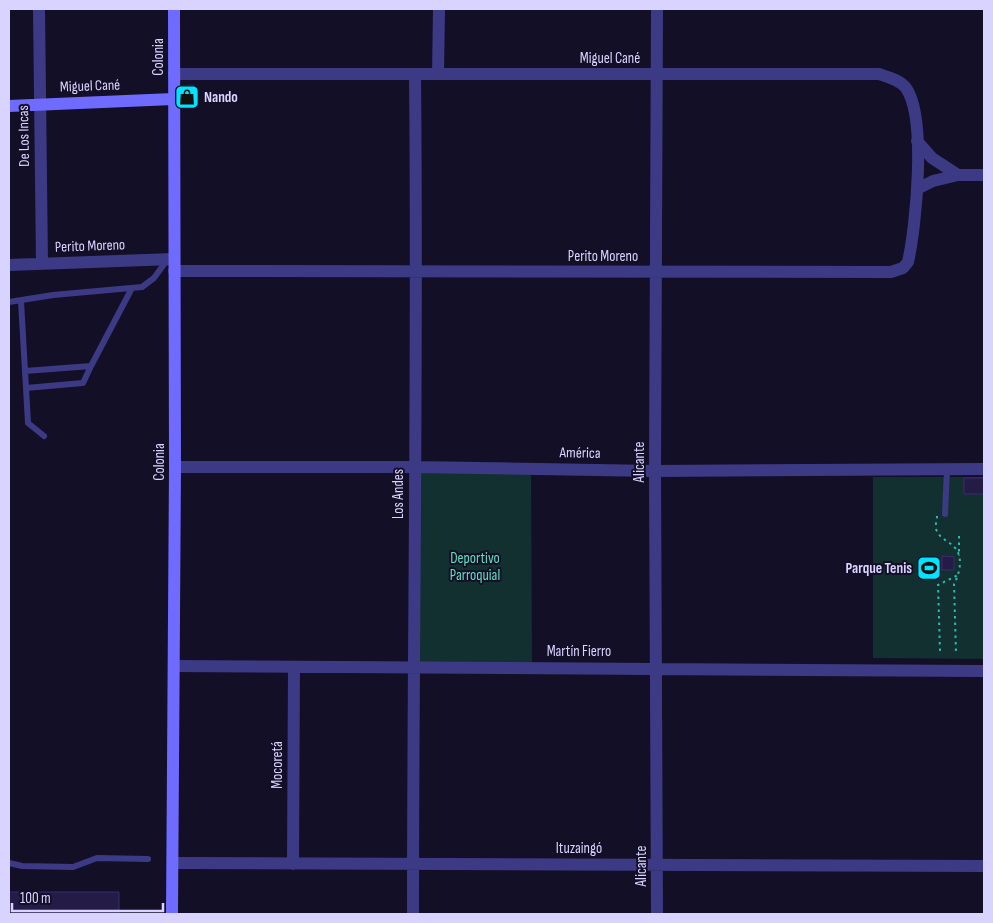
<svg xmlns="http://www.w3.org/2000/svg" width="993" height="923" viewBox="0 0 993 923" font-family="'Sofia Sans Condensed',sans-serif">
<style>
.green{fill:#12302f}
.building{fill:#241b47;stroke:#3b2d73}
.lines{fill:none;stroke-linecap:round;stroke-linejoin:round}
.path{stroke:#2fb8b0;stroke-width:2;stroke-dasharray:2.5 4;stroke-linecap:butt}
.lane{stroke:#3d3a85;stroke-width:6}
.street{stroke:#3d3a85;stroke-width:12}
.secondary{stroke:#6f6bff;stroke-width:12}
.labels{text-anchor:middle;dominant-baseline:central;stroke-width:4;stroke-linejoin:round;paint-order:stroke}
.street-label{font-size:15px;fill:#d9d4ff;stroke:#130f26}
.poi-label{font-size:15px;font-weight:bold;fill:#d9d4ff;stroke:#130f26;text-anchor:start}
.park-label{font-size:15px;fill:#5fe0c0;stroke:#130f26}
</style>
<rect width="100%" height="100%" fill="#130f26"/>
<path class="green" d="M418,469L531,470L532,665L418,664Z
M873,477H984V659L873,658Z"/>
<path class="building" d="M193,85L195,106H182V86Z
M964,478H984V494H964Z
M942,556L954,557V570H942Z
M9,892H119V914H9Z"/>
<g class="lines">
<path class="path" d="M937,516C937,520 935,525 936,529C939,538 947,540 953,546C964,555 960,573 954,584L956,653
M959,536V556
M940,651L938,585L958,575"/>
<path class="lane" d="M21,301L25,371L91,366L132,288
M9,302L53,295L142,287L154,278L167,260
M25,371L26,388L83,383L91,366
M26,388L28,423L44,436
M945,514L947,469
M9,863L22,866L73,867L97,858L148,859"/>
<path class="street" d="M39,9L42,263
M657,9L655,471L657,914
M438,74L439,9
M917,141L932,158L958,175H984
M917,189L933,181L958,175
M9,265L173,259
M174,271L891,272L903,268L908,262C916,226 927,118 906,88C900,80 888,77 879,74H174
M175,467H414L655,471L984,469
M174,666L984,671
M173,863L984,866
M293,864L294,667
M413,914C413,634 418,354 415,75"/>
<path class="secondary" d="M9,106L173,99
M172,914L175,467L174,9"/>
</g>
<defs>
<g id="shop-square" transform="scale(1.25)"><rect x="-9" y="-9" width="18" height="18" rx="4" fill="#00e5ff" stroke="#130f26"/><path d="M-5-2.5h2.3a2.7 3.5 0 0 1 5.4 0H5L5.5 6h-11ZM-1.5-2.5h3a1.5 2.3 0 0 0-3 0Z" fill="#111"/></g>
<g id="stadium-square" transform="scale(1.25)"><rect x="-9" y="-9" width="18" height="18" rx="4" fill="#00e5ff" stroke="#130f26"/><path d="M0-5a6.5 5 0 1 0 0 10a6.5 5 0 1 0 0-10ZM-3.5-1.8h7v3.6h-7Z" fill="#111"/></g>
</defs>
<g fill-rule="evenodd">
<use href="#shop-square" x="187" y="97"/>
<use href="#stadium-square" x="929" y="568"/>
</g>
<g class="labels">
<g class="street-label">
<text transform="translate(158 57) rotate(-90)">Colonia</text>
<text x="610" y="58">Miguel Cané</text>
<text transform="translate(90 86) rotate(-2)">Miguel Cané</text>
<text transform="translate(24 136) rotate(-91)">De Los Incas</text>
<text transform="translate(90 246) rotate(-2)">Perito Moreno</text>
<text x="603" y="256">Perito Moreno</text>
<text transform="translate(580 453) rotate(1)">América</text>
<text transform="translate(159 462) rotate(-90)">Colonia</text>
<text transform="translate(639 462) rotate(-90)">Alicante</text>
<text transform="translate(398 494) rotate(-90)">Los Andes</text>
<text x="579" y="651">Martín Fierro</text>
<text transform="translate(277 765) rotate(-90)">Mocoretá</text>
<text x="579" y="848">Ituzaingó</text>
<text transform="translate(641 866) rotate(-90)">Alicante</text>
</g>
<g class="poi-label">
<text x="204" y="97">Nando</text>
<text x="912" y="568" text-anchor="end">Parque Tenis</text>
</g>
<g class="park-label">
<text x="475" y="558">Deportivo<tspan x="475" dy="17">Parroquial</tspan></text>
</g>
</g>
<rect width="993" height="923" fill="none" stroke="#d9d4ff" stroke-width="20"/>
<path d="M12 903v8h151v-8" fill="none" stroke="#d9d4ff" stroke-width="2.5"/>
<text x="20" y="903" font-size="15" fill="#d9d4ff" stroke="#130f26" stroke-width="4" paint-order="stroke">100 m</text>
</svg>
